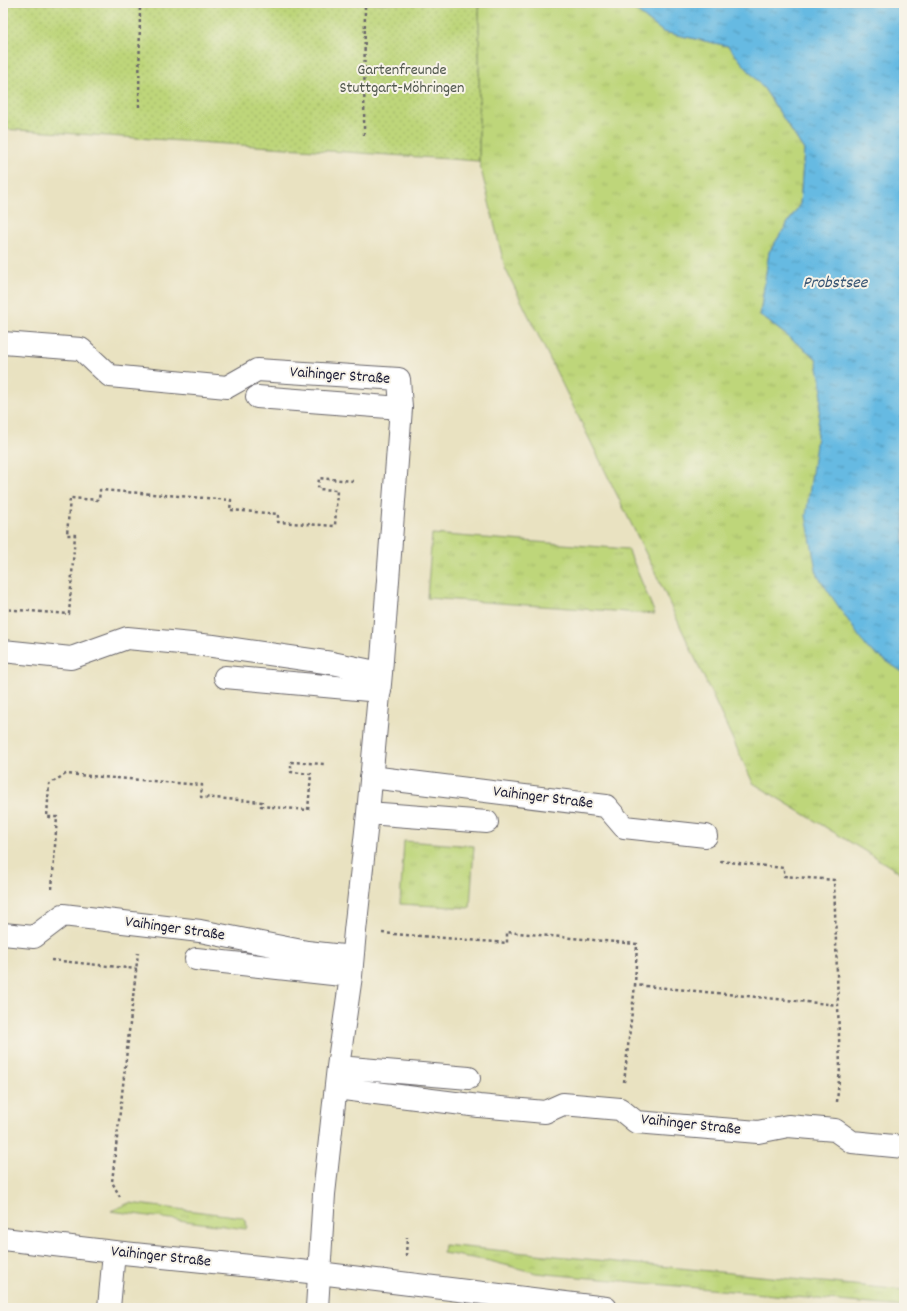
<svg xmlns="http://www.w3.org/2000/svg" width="907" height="1311" viewBox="0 0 907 1311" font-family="Dekko,sans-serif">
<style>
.grass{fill:url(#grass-tufts);stroke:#707c5a}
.garden{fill:url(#garden-dots);stroke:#707c5a}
.water{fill:url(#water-ripples);stroke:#446e8e}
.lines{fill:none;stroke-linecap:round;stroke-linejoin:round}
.minor-casing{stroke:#68656a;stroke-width:24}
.major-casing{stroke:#68656a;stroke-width:24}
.path{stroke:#68656a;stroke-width:2.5;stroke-dasharray:3 3;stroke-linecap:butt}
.minor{stroke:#fff;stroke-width:22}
.major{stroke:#fff;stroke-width:22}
.labels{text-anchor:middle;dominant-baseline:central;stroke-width:4;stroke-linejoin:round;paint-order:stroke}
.park-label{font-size:16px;fill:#51584e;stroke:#f7f3e8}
.street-label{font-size:16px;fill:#22223b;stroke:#f7f3e8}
.water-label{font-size:17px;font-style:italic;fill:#3a5775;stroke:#f7f3e8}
</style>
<defs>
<pattern id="grass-tufts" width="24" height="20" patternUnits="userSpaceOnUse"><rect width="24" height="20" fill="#bed67a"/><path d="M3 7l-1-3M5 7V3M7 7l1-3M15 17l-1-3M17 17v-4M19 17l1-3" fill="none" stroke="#a3b76a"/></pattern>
<pattern id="garden-dots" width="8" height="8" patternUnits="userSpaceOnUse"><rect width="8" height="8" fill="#bed67a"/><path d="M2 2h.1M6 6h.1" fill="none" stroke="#a3b76a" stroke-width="1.8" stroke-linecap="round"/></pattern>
<pattern id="water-ripples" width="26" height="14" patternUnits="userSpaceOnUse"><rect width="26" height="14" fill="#66bae2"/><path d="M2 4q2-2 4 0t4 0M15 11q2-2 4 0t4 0" fill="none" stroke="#5497b8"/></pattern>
</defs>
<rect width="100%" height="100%" fill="#f7f3e8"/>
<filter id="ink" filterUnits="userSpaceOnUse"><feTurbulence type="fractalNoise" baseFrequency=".025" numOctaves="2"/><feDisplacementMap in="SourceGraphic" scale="8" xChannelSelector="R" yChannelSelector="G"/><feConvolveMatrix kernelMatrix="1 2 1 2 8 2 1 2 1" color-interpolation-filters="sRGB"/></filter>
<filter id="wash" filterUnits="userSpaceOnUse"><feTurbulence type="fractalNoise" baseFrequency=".012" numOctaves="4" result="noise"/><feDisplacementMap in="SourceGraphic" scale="16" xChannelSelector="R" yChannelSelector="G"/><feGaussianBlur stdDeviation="0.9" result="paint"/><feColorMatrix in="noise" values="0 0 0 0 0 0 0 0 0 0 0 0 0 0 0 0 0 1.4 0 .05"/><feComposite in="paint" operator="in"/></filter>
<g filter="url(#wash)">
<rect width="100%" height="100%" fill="#e9e2c1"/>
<path class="grass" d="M479,3H626L663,32L728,46L765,90L804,150L800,204L769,252L760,315L816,358L822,387L816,444L867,648L904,673V875L753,783L655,572L505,268L479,161Z
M432,534L628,549L655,614L427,598Z
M404,841L474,846L470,908L400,904Z
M129,1203L242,1217L246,1221L247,1226L246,1229L111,1211Z
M444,1245L904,1290V1307L536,1273L490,1261L443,1253Z"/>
<path class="garden" d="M3,3H479V161L3,129Z"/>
<path class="water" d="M626,3H904V673L867,648L817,575L806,516L816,444L822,387L816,358L760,315L769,252L800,204L804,150L765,90L728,46L663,32Z"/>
</g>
<g filter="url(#ink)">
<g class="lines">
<g class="minor-casing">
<path id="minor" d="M3,343L81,349L110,376L227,387L257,370L399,379L401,408L381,673L368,813L355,931L351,976L338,1067L324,1194L317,1308
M257,397L401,408
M3,651L71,658L127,638L213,646L332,663L381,673
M225,677L380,691
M371,777L606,806L624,827L706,836
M368,813L487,822
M3,934L34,937L63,915L200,931L307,952L352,957
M196,959L351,976
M338,1067L469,1078
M336,1088L479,1106L545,1112L563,1104L620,1109L636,1122L758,1132L788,1126L835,1130L852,1142L904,1147
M109,1308L114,1252"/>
</g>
<g class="major-casing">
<path id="major" d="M3,1239L114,1252L319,1273L606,1308"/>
</g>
<path class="path" d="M139,107L140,3
M364,135L365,3
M3,609L69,614L75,535H67L70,498L99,500L100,490L231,500L230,510L278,514V522L335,526L337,490L318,489L319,478L353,481
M52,889L57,817H47L49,784L66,774L202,785L201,797L262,802L261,806L308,810L311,774L291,772V762L324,764
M382,933L507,943V932L637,944L635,985
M51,960L137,969
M624,1082L635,985L838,1005L834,880L784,876V868L720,861
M837,1102L840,1068L838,1005
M120,1197L112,1182L138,953
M406,1256L407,1237"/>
<use href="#minor" class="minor"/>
<use href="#major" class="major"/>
</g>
</g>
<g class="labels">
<g class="park-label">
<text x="402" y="70">Gartenfreunde<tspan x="402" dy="18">Stuttgart-Möhringen</tspan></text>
</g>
<g class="street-label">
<text transform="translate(340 376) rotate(4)">Vaihinger Straße</text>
<text transform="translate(543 798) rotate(7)">Vaihinger Straße</text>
<text transform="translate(175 929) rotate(8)">Vaihinger Straße</text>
<text transform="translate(691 1125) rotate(6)">Vaihinger Straße</text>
<text transform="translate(161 1257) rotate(6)">Vaihinger Straße</text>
</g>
<g class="water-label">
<text x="835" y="284">Probstsee</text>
</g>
</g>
<rect width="907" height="1311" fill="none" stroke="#f7f3e8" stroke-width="16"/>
</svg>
